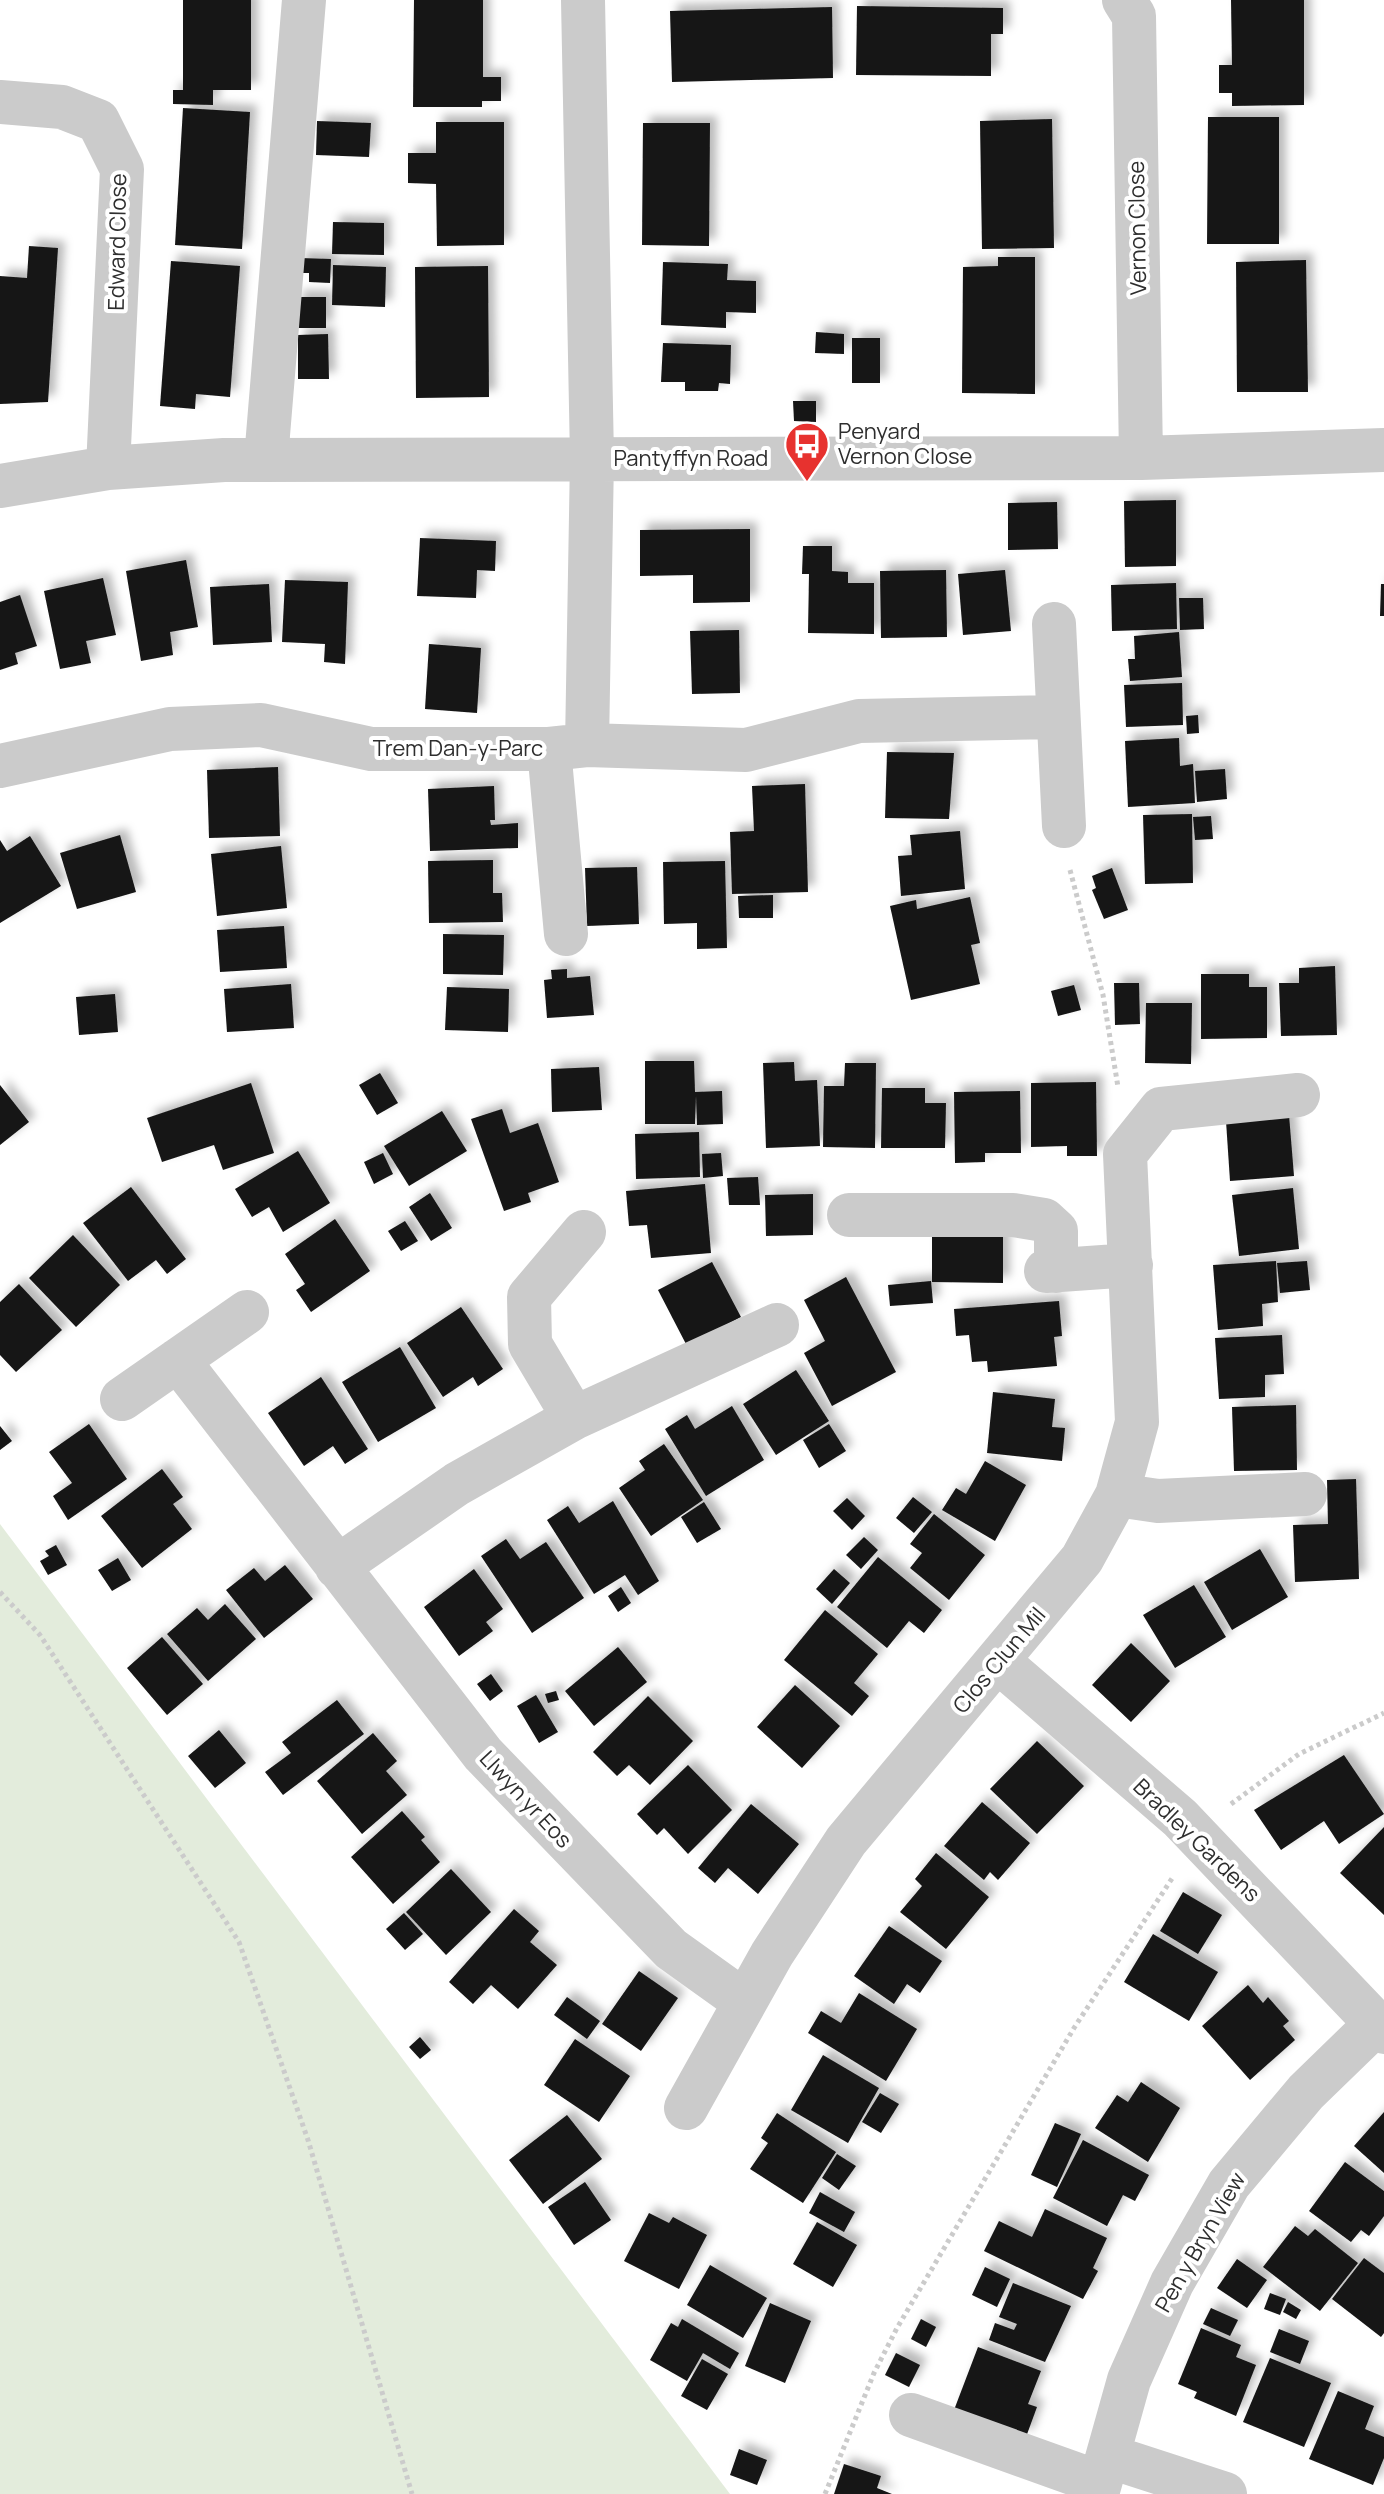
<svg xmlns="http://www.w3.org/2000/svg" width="1384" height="2494" viewBox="0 0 1384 2494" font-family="Manrope,sans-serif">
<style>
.green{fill:#e3ecdc}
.building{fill:#151515;filter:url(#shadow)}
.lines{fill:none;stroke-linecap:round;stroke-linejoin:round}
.path{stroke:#cbcbcb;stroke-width:5;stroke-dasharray:4 4;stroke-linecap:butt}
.minor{stroke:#cbcbcb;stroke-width:44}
.labels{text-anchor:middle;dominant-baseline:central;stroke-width:8;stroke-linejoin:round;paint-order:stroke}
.street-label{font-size:22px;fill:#2e2e2e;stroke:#fff}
.poi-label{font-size:22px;fill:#2e2e2e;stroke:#fff;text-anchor:start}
</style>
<defs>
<filter id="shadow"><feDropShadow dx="7" dy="-7" stdDeviation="4" flood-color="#0004"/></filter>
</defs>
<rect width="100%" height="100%" fill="#fff"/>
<path class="green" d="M0,1524L730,2494H0Z"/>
<path class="building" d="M183,0H251V90H213V105L173,104V90H183Z
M414,0H483V77H501V101H482V107H413Z
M1231,0H1304V105L1232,106V93H1219V65H1232Z
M857,6L1003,8V34H991V76L856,75Z
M832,7L833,78L672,82L670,11Z
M183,108L250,112L242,249L175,245Z
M1208,117H1279V244H1207Z
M1052,119L1054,248L982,249L980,121Z
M317,121L371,123L369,157L316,155Z
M436,122H504V245L437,246L436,184L408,183V153H436Z
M643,123H710L709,246L642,245Z
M333,222L384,223V255L332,254Z
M29,246L58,248L48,402L0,404V276L27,278Z
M998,257H1035V394L962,393L963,267L998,266Z
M299,258L331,259L330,283L309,282V273H298Z
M1306,260L1308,392H1237L1236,262Z
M171,261L240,266L230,397L196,394L195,409L160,406Z
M663,262L728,264L727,280L756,281V313L726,312V328L661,325Z
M333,265L386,267L385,307L332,305Z
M488,266L489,397L416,398L415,267Z
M296,297H326V328H295Z
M816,332L844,334V354L815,353Z
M328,334L329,379H298V335Z
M852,338H880V383H852Z
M663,343L731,345L730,384L719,383L718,391H685V382H661Z
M793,401H816V422L794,421Z
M1176,500V566L1125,567L1124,501Z
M1057,502L1058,549L1008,550V503Z
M750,529V602L693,603V575L640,576V530Z
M420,538L496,541L495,571L477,570L476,598L417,596Z
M803,546H832V571L848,572V583H874V634L808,633L809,574H802Z
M186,560L198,627L170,632L173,655L141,661L126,571Z
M946,570L947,637L881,638L880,571Z
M1005,570L1011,631L963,635L958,574Z
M103,578L116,635L86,641L91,663L60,669L44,591Z
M285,580L348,582L345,664L324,662L325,644L282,642Z
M1176,583L1177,629L1112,631L1111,585Z
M269,584L272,642L213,645L210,587Z
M1381,584H1384V616H1380Z
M20,595L37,646L15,653L18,664L0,670V602Z
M1179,598H1203L1204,629L1180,630Z
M739,630L740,693L692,694L690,631Z
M1179,632L1182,677L1130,681L1128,659H1135L1134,636Z
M429,644L481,648L477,713L425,709Z
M1182,683L1183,725L1126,727L1124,685Z
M1198,715L1199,733L1187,734L1186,716Z
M1179,738L1180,766L1193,764L1195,803L1128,807L1125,741Z
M887,752L954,753L949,819L885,818Z
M278,767L280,836L209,838L207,770Z
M1225,769L1227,799L1197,802L1195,771Z
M805,784L808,892L732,894L730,832L754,831L752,786Z
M494,786L495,820H490L491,825L518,823V848L430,851L428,789Z
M1192,814L1193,883L1145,884L1143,815Z
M1211,816L1213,839L1195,840L1193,817Z
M960,831L965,889L901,896L898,856L912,855L910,835Z
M120,835L136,892L77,909L60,853Z
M30,836L61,886L0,923V840L7,851Z
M281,846L287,908L217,916L211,854Z
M493,860V893H502L503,922L429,923L428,861Z
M725,861L727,948L697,949V923L664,924L663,862Z
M637,867L639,924L587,926L585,868Z
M1112,868L1128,910L1104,919L1092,890L1096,888L1092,876Z
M773,895V918H739L738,896Z
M970,897L980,943L971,945L980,984L911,1000L890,906L916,900L917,909Z
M284,926L287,968L220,972L217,930Z
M443,934L504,935L503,975L443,974Z
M1335,966L1337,1035L1281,1036L1279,983H1299V968Z
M567,969V978L590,976L594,1015L547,1018L544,980L552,979L551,970Z
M1201,974H1249V987H1267V1038L1201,1039Z
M1114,983H1139L1140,1024L1115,1025Z
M291,984L294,1028L227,1032L224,989Z
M1074,985L1081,1010L1058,1016L1051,991Z
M447,987L509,989L508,1032L445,1030Z
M115,994L118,1032L79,1035L76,997Z
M1146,1003H1192L1191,1064L1145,1063Z
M645,1061H694L695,1092L722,1091L723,1124L697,1125L696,1096L695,1124H645Z
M794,1062L795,1081L817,1080L820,1146L766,1148L763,1063Z
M845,1063H876L875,1148L823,1147L824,1086H844Z
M599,1067L602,1110L552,1112L551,1069Z
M380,1073L398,1103L377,1115L359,1085Z
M1096,1082L1097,1156H1067V1146L1031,1147V1083Z
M251,1083L274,1153L223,1170L214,1145L162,1162L147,1118Z
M0,1085L29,1122L0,1145Z
M882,1088H925V1103H946L945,1148H881Z
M1020,1091L1021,1153H985V1162L955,1163L954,1092Z
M502,1109L510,1133L538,1123L559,1182L528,1193L531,1202L504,1211L471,1119Z
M442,1111L467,1151L409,1186L384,1146Z
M1289,1115L1294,1176L1230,1181L1226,1121Z
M699,1132L700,1177L636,1179L635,1134Z
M298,1151L330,1203L283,1232L269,1207L252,1217L235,1189Z
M383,1153L393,1174L374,1184L364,1162Z
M721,1153L723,1176L703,1178L702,1154Z
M758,1177L760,1205H729L727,1178Z
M705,1184L711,1253L651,1258L647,1225L629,1226L626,1191Z
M131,1187L186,1259L167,1274L156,1260L128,1281L83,1223Z
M1293,1188L1299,1249L1239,1256L1232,1195Z
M430,1193L452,1228L431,1241L409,1207Z
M813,1194V1235L766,1236L765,1195Z
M335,1219L370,1271L311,1312L296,1290L305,1284L285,1254Z
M405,1221L418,1241L401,1251L388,1231Z
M932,1233L1003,1234V1283L932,1282Z
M73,1235L120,1285L76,1327L29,1278Z
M1276,1261L1278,1302L1262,1304L1263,1326L1218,1330L1213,1265Z
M1307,1261L1310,1290L1280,1293L1277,1263Z
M712,1262L741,1317L687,1346L658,1290Z
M846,1277L896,1372L832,1406L804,1353L825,1341L804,1300Z
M931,1281L933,1303L890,1306L888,1285Z
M19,1284L62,1330L16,1372L0,1355V1302Z
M1059,1301L1062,1336L1054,1337L1057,1366L988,1372L987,1361L972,1362L969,1335L956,1336L954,1309Z
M461,1307L503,1369L478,1386L473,1377L443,1397L407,1343Z
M1282,1335L1284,1374L1265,1375V1397L1219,1399L1215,1338Z
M400,1347L436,1408L378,1442L342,1382Z
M796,1370L829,1421L776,1455L743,1404Z
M321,1377L368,1449L345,1464L333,1446L304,1466L268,1413Z
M993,1392L1055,1399L1052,1427L1065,1428L1062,1461L987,1453Z
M1296,1405L1297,1470L1234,1471L1232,1407Z
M732,1406L764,1460L706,1496L665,1429L687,1415L695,1429Z
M89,1424L127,1479L68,1520L53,1496L72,1483L49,1452Z
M829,1424L846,1451L819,1468L803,1440Z
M0,1426L12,1441L0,1450Z
M664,1444L703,1500L651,1536L619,1488L645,1470L639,1461Z
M985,1461L1026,1485L995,1541L942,1510L956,1488L966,1494Z
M162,1469L183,1497L173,1504L192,1529L142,1568L101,1516Z
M1356,1479L1359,1579L1295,1582L1293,1525L1328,1524L1327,1480Z
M913,1497L932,1512L914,1533L896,1518Z
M847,1498L865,1516L852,1530L833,1511Z
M613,1501L659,1581L638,1595L625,1575L594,1594L547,1520L568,1506L579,1523Z
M704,1502L721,1529L697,1543L681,1517Z
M934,1514L985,1555L949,1600L910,1568L922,1553L910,1544Z
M864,1537L878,1550L861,1569L846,1555Z
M506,1539L520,1559L546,1542L584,1598L532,1633L481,1556Z
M56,1545L67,1565L48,1575L40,1561L49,1556L45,1551Z
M1260,1549L1288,1597L1232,1630L1204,1582Z
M878,1557L942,1610L924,1633L909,1621L887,1648L837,1607Z
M118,1558L131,1580L112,1591L98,1570Z
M285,1565L313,1599L264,1638L226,1590L254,1568L265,1581Z
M474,1569L503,1609L486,1622L493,1631L459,1656L424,1607Z
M834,1569L850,1583L832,1604L816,1589Z
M1194,1585L1226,1637L1175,1668L1143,1615Z
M621,1587L631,1603L618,1612L608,1596Z
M225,1604L256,1639L208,1681L167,1634L197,1608L208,1620Z
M825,1610L878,1654L854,1683L869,1696L852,1716L784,1660Z
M162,1637L203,1684L167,1715L127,1668Z
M1131,1643L1170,1681L1131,1722L1092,1685Z
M618,1647L647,1682L594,1726L565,1691Z
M491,1674L503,1691L490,1701L477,1684Z
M795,1685L840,1726L802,1768L757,1727Z
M556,1691L559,1700L548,1703L545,1694Z
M536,1695L558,1732L539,1743L517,1706Z
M648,1696L693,1741L650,1785L629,1765L617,1776L593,1752Z
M337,1700L364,1734L283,1795L265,1772L291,1753L282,1742Z
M219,1730L246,1763L215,1788L188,1756Z
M373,1733L397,1761L386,1771L407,1795L362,1834L317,1781Z
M1037,1741L1084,1786L1037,1834L990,1789Z
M1344,1755L1384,1814L1339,1844L1324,1821L1281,1850L1254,1810Z
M688,1765L732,1810L688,1854L664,1828L657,1835L637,1814Z
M982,1802L1030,1843L998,1880L990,1872L984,1880L944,1846Z
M751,1804L799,1844L758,1894L728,1868L715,1883L698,1868Z
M402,1811L425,1837L421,1840L440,1862L393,1904L351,1857Z
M1384,1827V1915L1340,1873Z
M936,1853L989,1897L946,1949L900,1912L922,1886L915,1879Z
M451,1869L491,1912L446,1955L406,1912Z
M1183,1892L1222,1915L1198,1954L1160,1931Z
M514,1909L539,1931L530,1942L557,1965L518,2009L491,1985L473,2004L449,1982Z
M404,1913L423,1934L405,1950L386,1929Z
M889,1926L942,1961L920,1993L907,1984L894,2004L854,1976Z
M1153,1934L1218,1972L1189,2021L1124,1982Z
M639,1971L678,1998L641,2051L602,2024Z
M1248,1985L1263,2003L1268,1997L1289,2021L1283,2026L1295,2040L1250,2080L1202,2026Z
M859,1993L917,2029L886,2081L808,2033L821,2011L841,2023Z
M567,1997L600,2021L587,2039L554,2015Z
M420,2037L431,2050L420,2059L409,2047Z
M575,2039L630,2076L599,2122L544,2085Z
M823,2055L879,2088L848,2143L791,2110Z
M1141,2082L1180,2108L1148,2162L1095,2128L1117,2095L1128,2102Z
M880,2093L899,2104L881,2133L862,2122Z
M1384,2112V2173L1354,2146Z
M777,2113L836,2152L803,2203L750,2169L768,2143L761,2138Z
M567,2115L602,2159L543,2204L509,2160Z
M1055,2123L1081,2134L1057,2187L1031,2175Z
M1083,2140L1149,2175L1135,2201L1123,2195L1107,2226L1053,2198Z
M837,2154L856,2166L839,2190L822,2178Z
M1345,2162L1384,2191V2216L1369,2236L1361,2230L1351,2242L1309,2211Z
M585,2182L611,2220L574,2245L548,2207Z
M820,2192L855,2212L844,2232L809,2213Z
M1045,2209L1107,2238L1093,2268L1098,2271L1083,2299L984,2251L999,2221L1032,2237Z
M649,2213L669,2223L673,2217L707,2235L679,2289L624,2261Z
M817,2222L857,2245L833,2287L793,2264Z
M1295,2226L1308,2236L1315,2229L1358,2263L1320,2311L1263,2267Z
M1364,2258L1384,2273V2333L1381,2337L1332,2299Z
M1237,2259L1267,2280L1247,2308L1217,2288Z
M710,2265L767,2298L743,2338L687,2305Z
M985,2267L1010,2279L997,2307L972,2295Z
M1013,2283L1071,2306L1045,2362L989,2340L995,2323L1014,2330L1017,2324L999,2317Z
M1270,2293L1286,2299L1280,2315L1264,2309Z
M1288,2302L1301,2310L1296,2319L1283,2312Z
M770,2303L811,2321L785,2383L745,2366Z
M1211,2308L1238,2320L1230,2336L1203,2324Z
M682,2319L739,2353L730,2369L703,2353L687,2381L650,2360L671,2323L678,2327Z
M921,2319L936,2327L926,2347L911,2339Z
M1201,2328L1241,2345L1236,2357L1256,2365L1236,2416L1194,2398L1197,2392L1178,2384Z
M1279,2329L1309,2341L1300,2364L1270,2352Z
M978,2347L1041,2371L1028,2404L1037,2407L1026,2437L954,2410Z
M896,2353L920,2365L909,2387L885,2375Z
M1270,2358L1331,2383L1304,2447L1243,2422Z
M702,2359L728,2374L707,2410L681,2396Z
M1338,2391L1374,2406L1365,2429L1384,2437V2458L1373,2485L1309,2459Z
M739,2449L767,2460L757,2485L730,2475Z
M844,2464L881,2476L877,2488L892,2494H834Z"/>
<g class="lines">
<path class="path" d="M1070,870L1103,995L1118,1087
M0,1592L40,1635L239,1942L308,2140L412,2494
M1231,1804L1299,1754L1384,1713
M825,2494L874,2373L897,2328L1074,2028L1173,1877"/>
<path class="minor" d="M1124,0L1134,16L1141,458
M0,102L62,107L98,121L122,169L108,468
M266,459L304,0
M0,486L108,468L224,460L1141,458L1384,450
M1054,624L1064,826
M587,745L746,750L859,721L1057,717
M549,749L566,934
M0,766L170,729L261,725L371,749H549L587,745L592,458L583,0
M849,1215H1013L1044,1220L1056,1231V1271
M1046,1271L1131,1265
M178,1360L483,1754L671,1949L745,2002
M122,1399L247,1312
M574,1418L530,1344L529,1297L584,1232
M1117,1495L1158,1501L1305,1494
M337,1567L457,1484L574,1418L777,1325
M998,1661L1180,1818L1384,2032
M686,2108L772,1954L846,1841L1082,1559L1117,1495L1137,1422L1125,1154L1161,1109L1298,1095
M911,2415L1100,2483
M1108,2456L1225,2494
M1097,2494L1129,2380L1172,2283L1229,2184L1306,2092L1376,2024"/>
</g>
<defs>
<g id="bus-pin" transform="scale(2.3)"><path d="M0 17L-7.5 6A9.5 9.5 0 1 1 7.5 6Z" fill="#e7322f" stroke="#fff"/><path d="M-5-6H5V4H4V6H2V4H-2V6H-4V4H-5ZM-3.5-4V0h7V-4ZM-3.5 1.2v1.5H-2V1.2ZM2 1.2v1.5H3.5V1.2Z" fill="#fff"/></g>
</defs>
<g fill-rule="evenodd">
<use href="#bus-pin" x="807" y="444"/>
</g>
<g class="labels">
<g class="street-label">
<text transform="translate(1137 228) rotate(-91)">Vernon Close</text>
<text transform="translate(117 242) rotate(-89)">Edward Close</text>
<text x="691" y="458">Pantyffyn Road</text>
<text x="458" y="748">Trem Dan-y-Parc</text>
<text transform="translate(999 1660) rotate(-50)">Clos Clun Mil</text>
<text transform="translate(526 1799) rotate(47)">Llwyn yr Eos</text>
<text transform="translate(1197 1840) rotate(44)">Bradley Gardens</text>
<text transform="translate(1200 2242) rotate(-60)">Pen y Bryn View</text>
</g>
<g class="poi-label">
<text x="838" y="431">Penyard<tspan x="838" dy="25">Vernon Close</tspan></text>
</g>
</g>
</svg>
